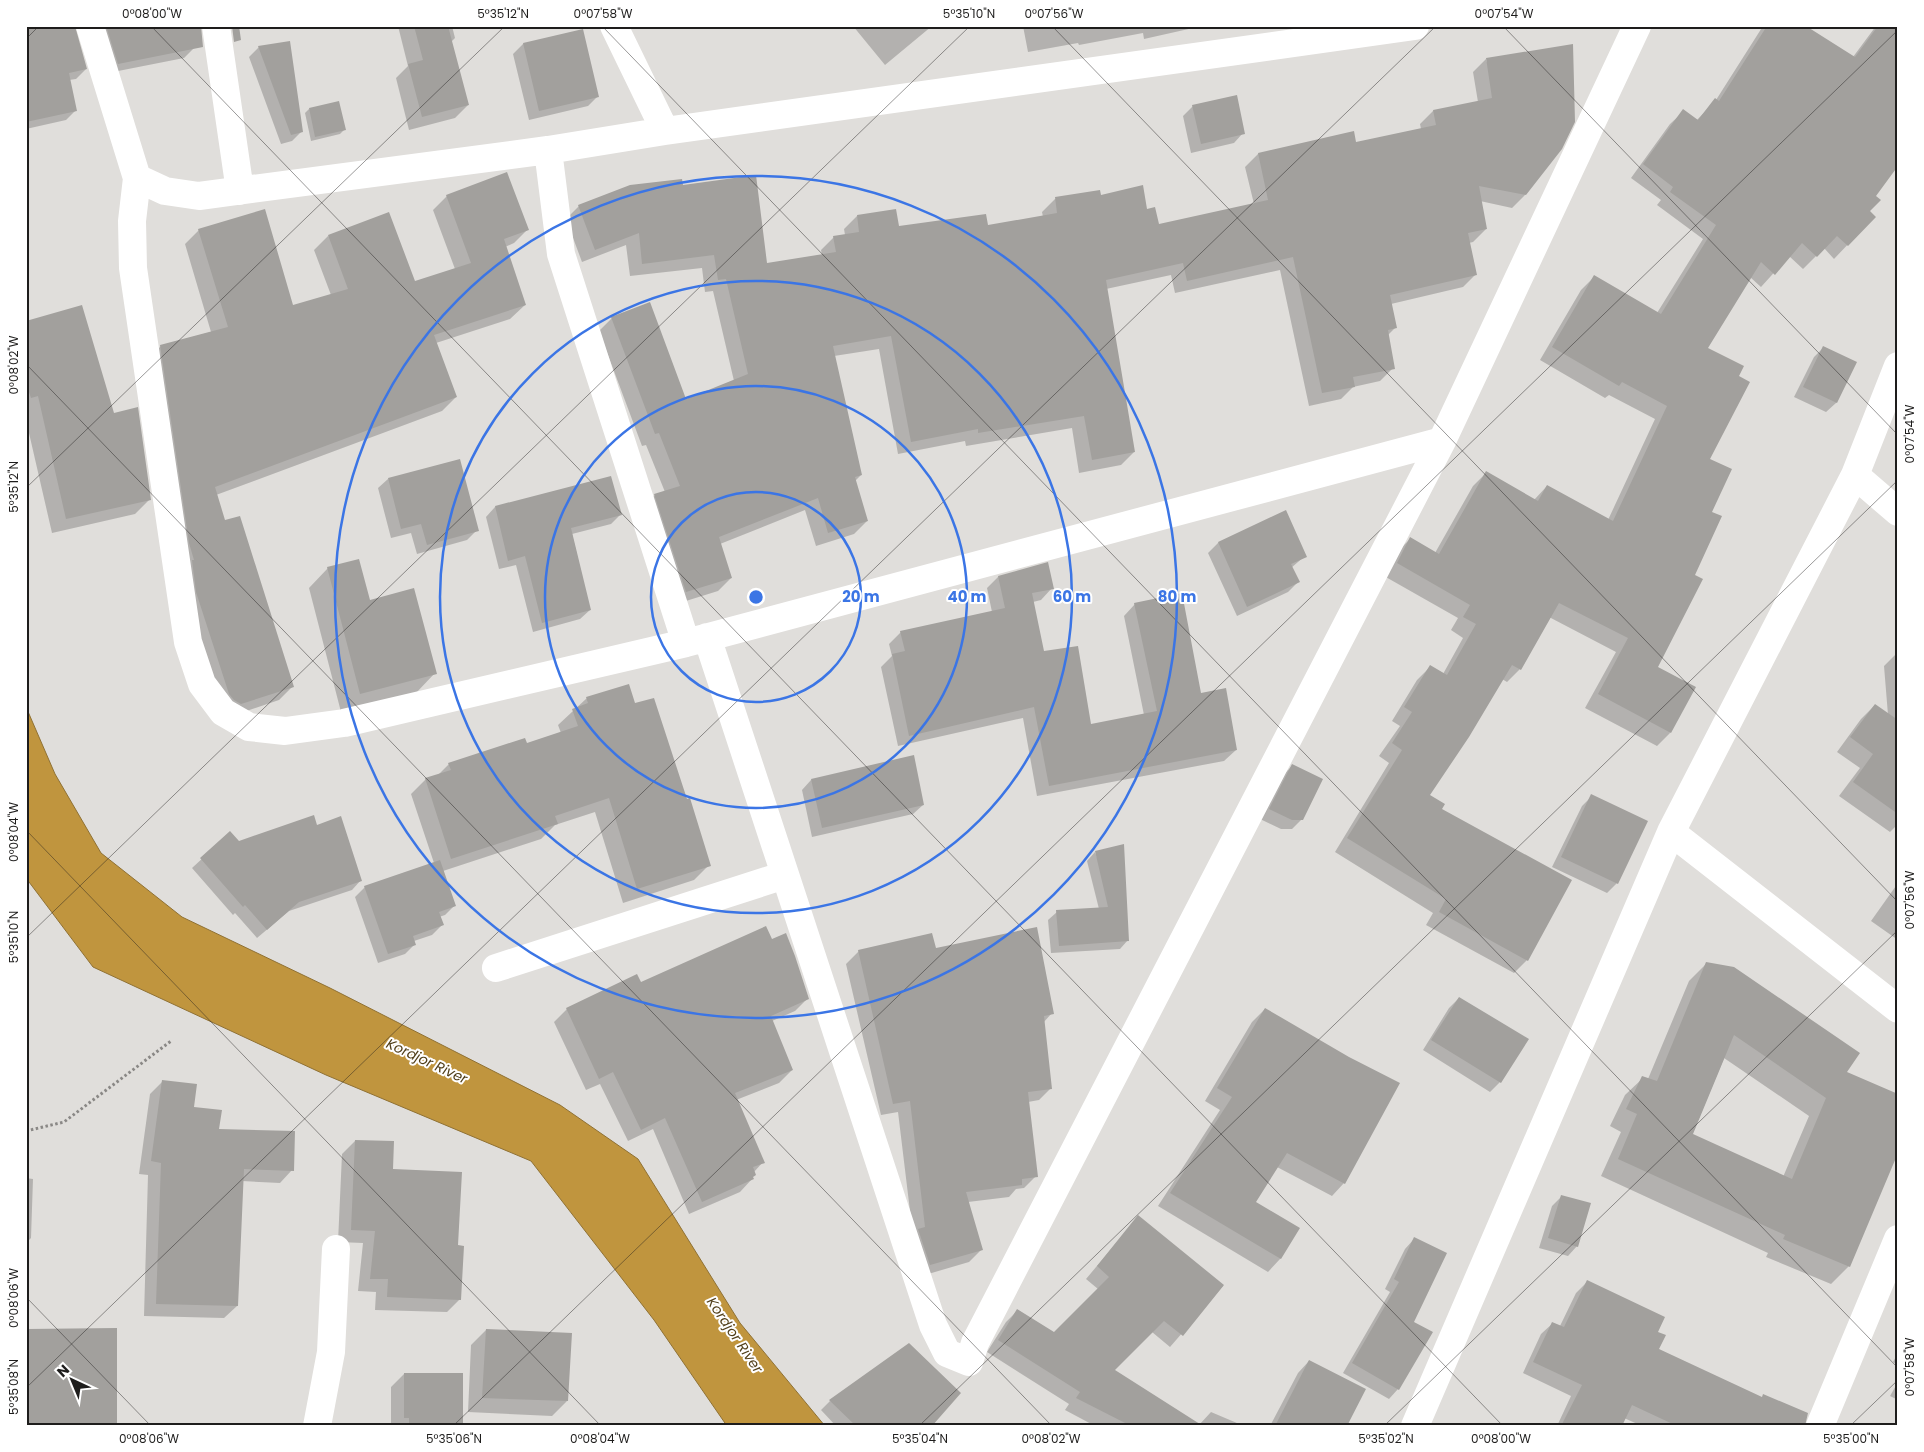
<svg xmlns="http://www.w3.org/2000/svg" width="1924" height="1452" viewBox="0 0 1924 1452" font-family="Poppins,sans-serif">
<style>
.water{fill:#c0953e;stroke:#8f7134}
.shadow{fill:#0003;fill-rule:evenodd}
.building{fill:#a2a09d;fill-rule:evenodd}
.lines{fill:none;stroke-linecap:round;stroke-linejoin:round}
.path{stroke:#8a8886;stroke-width:3;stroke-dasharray:2.5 2.5;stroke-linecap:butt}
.minor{stroke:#fff;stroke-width:28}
.ticks{fill:none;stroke:#1e1d1c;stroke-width:1;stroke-opacity:0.45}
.ring{fill:none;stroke:#3b75e5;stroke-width:2.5}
.labels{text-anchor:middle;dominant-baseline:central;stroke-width:4;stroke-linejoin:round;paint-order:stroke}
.water-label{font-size:14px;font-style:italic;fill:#513f1a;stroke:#fff}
.centre{fill:#3b75e5;stroke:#fff;stroke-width:2.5}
.ring-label{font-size:15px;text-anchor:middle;font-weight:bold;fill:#3b75e5;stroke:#fff;stroke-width:4;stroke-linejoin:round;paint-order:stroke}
.neatline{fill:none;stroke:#1e1d1c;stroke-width:2}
.ticks-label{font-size:12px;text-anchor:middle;fill:#1e1d1c}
</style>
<rect width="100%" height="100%" fill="#e0dedb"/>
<path class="water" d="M26,707L55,774L101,853L182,917L330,988L560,1105L638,1159L740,1323L825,1426H727L654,1320L531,1161L326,1075L93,967L26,878Z"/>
<path class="shadow" d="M26,26L86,69L76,79L69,80L76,110L66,120L26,129Z
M93,26H190L194,48L184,58L108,73Z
M398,26H452L455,38L451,42L468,105L455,118L409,130L396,78L408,66Z
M853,26H932L885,65Z
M1023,26H1202L1144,39L1143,33L1079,45L1078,43L1028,52Z
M1763,26H1803L1853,57L1876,26H1898L1874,196L1869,211L1874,217L1834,259L1824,248L1803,269L1789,256L1761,287L1750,277L1706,348L1710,512L1693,575L1656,668L1670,733L1657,746L1585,708L1616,652L1549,617L1520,669L1507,682L1502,679L1428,795L1441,809L1527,960L1514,973L1426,925L1433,913L1335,852L1389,763L1379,756L1400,726L1392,721L1417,680L1430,667L1443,674L1463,638L1451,630L1458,618L1384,576L1397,552L1410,539L1435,553L1473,486L1486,473L1534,500L1547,486L1608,520L1655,419L1609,395L1605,398L1540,360L1581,290L1594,277L1657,313L1703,239L1657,205L1661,200L1631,178L1670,124L1684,111L1696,121L1716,100Z
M582,30L598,96L588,106L529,120L513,54L523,44Z
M259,47L302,131L292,141L281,144L249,57Z
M1486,59L1525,195L1512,208L1480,201L1486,229L1473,242L1469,243L1476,274L1463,287L1391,304L1396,327L1388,335L1393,368L1380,381L1353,387L1341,399L1309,406L1280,270L1175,293L1171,275L1106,289L1134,452L1121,465L1079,473L1072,428L966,446L965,441L898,454L879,349L834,356L861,475L855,481L867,521L854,534L816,546L805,510L720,544L731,578L718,591L673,605L642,508L655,495L665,492L646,445L642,446L599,331L612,318L686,401L734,381L713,291L705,292L702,268L630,276L626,245L582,262L566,219L579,206L682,187L766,264L822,255L821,250L834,237L845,235L844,229L857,216L898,227H986L1043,217L1042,212L1055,199L1100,196L1146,211L1158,225L1254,204L1245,167L1258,154L1355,143L1421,129L1420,124L1433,111L1478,102L1473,72Z
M1193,106L1243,133L1234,143L1191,153L1183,116Z
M309,109L344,130L340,134L311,141L305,113Z
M447,196L528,229L514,243L505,247L525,305L510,319L436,343L456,397L442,411L216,495L224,522L293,686L279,700L226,718L183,606L147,360L161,346L211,332L185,244L199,230L292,306L331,295L314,250L328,236L414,283L455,269L433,210Z
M26,322L150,499L135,514L52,533L26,420Z
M1824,347L1855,363L1836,403L1826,412L1794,397L1814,357Z
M388,479L477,530L467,540L417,554L411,533L391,538L378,488Z
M495,507L620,515L611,524L572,534L590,610L580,619L533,632L516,565L499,569L486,517Z
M1285,512L1305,556L1291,568L1298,582L1288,592L1237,616L1208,553L1218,543Z
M328,568L369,602L435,673L416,693L341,712L309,588Z
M998,577L1052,588L1041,600L1033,602L1043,653L1090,725L1144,715L1124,616L1135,604L1200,694L1236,750L1224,761L1037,796L1023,718L898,746L881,667L892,656L889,644L901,632L992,612L987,588Z
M1898,652V824L1890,832L1839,796L1860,768L1837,752L1861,719L1875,705L1888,715L1884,666Z
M587,698L709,865L694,880L623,903L595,812L555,825L541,839L443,871L455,905L445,915L439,917L442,925L432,935L414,941L415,944L405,954L378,963L355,897L365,887L434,863L411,794L426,779L438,775L449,764L526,745L561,733L558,725Z
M1293,765L1302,819L1292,829H1281L1260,819L1283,775Z
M811,780L923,805L913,814L812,837L802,790Z
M1592,796L1617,883L1607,893L1552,867L1582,806Z
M316,827L361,880L352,890L289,911L257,938L235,913L233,915L192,868L230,833L239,843Z
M1095,852L1128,940L1120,949L1051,953L1048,920L1057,912L1099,909L1087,861Z
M1898,883V940L1871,921Z
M772,941L808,998L795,1011L772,1021L792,1070L779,1083L736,1100L763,1162L754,1172L752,1179L740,1192L689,1214L653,1129L628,1141L600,1084L586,1090L554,1022L567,1009L636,976L640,984Z
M935,949L1052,1013L1043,1023L1051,1088L1039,1100L1028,1102L1036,1176L1024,1188L1016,1189L1009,1197L968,1202L981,1250L969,1262L918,1277L898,1112L881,1115L846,964L859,951Z
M1707,963L1845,1073L1849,1266L1831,1284L1766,1257L1768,1253L1601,1176L1621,1132L1610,1126L1625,1095L1643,1078L1648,1079L1689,981ZM1724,1058L1809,1116L1783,1177L1692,1135Z
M1459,998L1500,1082L1490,1092L1423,1050L1449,1008Z
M1265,1009L1344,1183L1332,1196L1277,1167L1254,1202L1298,1229L1280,1259L1268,1272L1158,1206L1220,1110L1205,1101L1252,1022Z
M163,1081L218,1130L292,1170L280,1183L242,1181L237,1306L224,1318L144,1316L148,1175L139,1174L150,1094Z
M355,1141L392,1171L457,1247L460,1299L447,1312L375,1310L376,1292L358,1291L363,1243L338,1242L342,1154Z
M26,1178L33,1179L31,1238L26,1243Z
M1562,1196L1577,1246L1568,1256L1539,1248L1552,1206Z
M1138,1217L1223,1286L1170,1347L1152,1332L1113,1371L1199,1425L1211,1412L1244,1426H1095L1065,1410L1069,1404L987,1352L1006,1322L1018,1310L1054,1334L1098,1289L1086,1279Z
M1414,1239L1413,1322L1398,1389L1389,1399L1343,1373L1390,1292L1385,1289L1405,1249Z
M1587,1282L1656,1332L1658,1349L1799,1426H1642L1624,1418L1620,1426H1557L1571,1396L1523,1373L1541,1334L1553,1323L1560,1326L1576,1293Z
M28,1330L116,1426H26V1332Z
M486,1330L567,1401L552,1416L468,1412L471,1345Z
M1898,1353V1365L1893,1362Z
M1309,1361L1345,1426H1270L1298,1373Z
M404,1374L462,1426H391V1387Z
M1898,1382V1400L1890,1396Z
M830,1401L930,1426H836L821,1410Z"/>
<path class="building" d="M26,26H75L87,69L69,73L77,111L26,122Z
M106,26H201L203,47L118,64Z
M232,26H239L241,40L234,42Z
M414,26H448L469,105L422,117L408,64L423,60Z
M1767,26H1806L1855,57L1878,26H1898V166L1876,196L1881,200L1870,211L1876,217L1848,246L1837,236L1817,257L1802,243L1775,275L1761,262L1708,348L1744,366L1739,376L1750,382L1710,459L1732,469L1712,512L1722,516L1695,575L1703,579L1658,667L1696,687L1671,733L1598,694L1628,638L1559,603L1521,670L1512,665L1469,737L1430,795L1445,804L1442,809L1572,880L1528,961L1439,912L1446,899L1347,838L1402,750L1392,743L1412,712L1404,707L1430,665L1447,675L1476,624L1463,617L1470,605L1397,563L1410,537L1439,554L1486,471L1538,501L1547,485L1613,521L1667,406L1622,382L1619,386L1552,347L1594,275L1661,314L1716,225L1670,192L1673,187L1643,164L1683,109L1698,120L1715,98L1719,101Z
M583,29L599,97L539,111L523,43Z
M290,41L303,132L291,135L258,46Z
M1573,44L1575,122L1562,149L1526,195L1479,186L1487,229L1468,233L1477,275L1390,295L1397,328L1388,330L1395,369L1353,377L1355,387L1322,393L1293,257L1187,281L1183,263L1106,280L1135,452L1092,460L1084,416L978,433V429L911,442L891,336L833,346L862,475L855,477L868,521L828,533L818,498L719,537L732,578L686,592L654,494L680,486L659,433L655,434L611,317L650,302L686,399L748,374L726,279L718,280L714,255L642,264L639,233L595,250L578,205L630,185L682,179L683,185L756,175L767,263L836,252L833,236L859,232L857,215L896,209L899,226L986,214L988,225L1057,213L1055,197L1100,190L1101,195L1143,185L1147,209L1155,207L1159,224L1268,200L1258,153L1354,131L1356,142L1436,125L1433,110L1492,98L1486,58Z
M1237,95L1245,134L1201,144L1192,105Z
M339,101L346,130L315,137L309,108Z
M507,172L529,230L504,239L526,305L434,335L457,397L215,487L225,520L240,516L294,687L241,704L234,700L229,694L196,592L192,560H194L189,543L160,345L228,327L198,229L265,209L293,305L348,289L328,235L389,212L415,281L471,263L446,195Z
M82,305L114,413L138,407L151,500L66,519L38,396L31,398L26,383V321Z
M1823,346L1857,362L1837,403L1803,387Z
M460,459L479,531L427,545L421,524L401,529L388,478Z
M611,476L622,515L571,528L591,610L542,623L525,556L508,561L495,506Z
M1286,510L1307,557L1291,564L1300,582L1247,607L1218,542Z
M359,559L370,600L414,588L437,674L360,694L327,567Z
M1048,562L1054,589L1032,593L1044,651L1078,646L1091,724L1157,711L1134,603L1182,593L1201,693L1226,688L1237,750L1049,786L1034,707L909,736L892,654L905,651L900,631L1005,608L998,576Z
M629,684L635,703L654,698L687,799L690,798L711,866L637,889L609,798L555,816L558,824L451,859L425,778L451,770L448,763L525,738L527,743L578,726L572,709L588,703L586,697Z
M1875,704L1898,720V814L1853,782L1873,754L1850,737Z
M914,755L924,805L822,828L811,779Z
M1292,764L1323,779L1303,820H1292L1269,809Z
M1591,794L1648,821L1618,884L1561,857Z
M314,815L317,825L341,816L362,881L299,902L267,930L245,905L243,907L200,858L230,831L239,841Z
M1124,844L1129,941L1059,946L1056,910L1108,907L1095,851Z
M440,860L456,906L439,912L444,925L413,936L416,945L388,954L364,886Z
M766,926L772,939L786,933L795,956L809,999L771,1016L793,1070L735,1093L765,1163L753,1167L756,1175L753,1177L754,1179L702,1202L665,1118L641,1130L613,1072L599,1079L566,1008L637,974L641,982Z
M1037,927L1054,1014L1044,1016L1052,1089L1028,1092L1038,1177L1022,1179V1185L966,1192L983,1250L930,1265L918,1229L925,1227L910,1101L893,1104L858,950L932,933L936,948Z
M1706,962L1734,967L1860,1053L1847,1072L1898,1094V1153L1850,1267L1783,1239L1785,1235L1618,1159L1637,1114L1626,1109L1642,1076L1657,1081ZM1734,1035L1826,1098L1792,1179L1693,1134Z
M1459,997L1529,1039L1501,1083L1431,1040Z
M1265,1008L1349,1057L1400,1083L1345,1184L1287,1153L1256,1202L1300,1228L1281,1259L1170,1193L1232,1097L1217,1088Z
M162,1080L197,1084L194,1107L222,1110L219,1129L295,1131L294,1171L244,1169L238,1306L156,1304L161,1163L151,1161Z
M355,1140L394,1141L393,1169L462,1172L458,1245L464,1246L461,1300L387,1297L388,1279H370L375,1231L351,1230Z
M1561,1195L1591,1203L1578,1247L1548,1238Z
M1138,1215L1224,1285L1183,1336L1164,1321L1115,1370L1203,1426H1131L1076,1398L1080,1392L998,1340L1017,1309L1054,1332L1109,1277L1097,1266Z
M1414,1237L1447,1253L1414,1322L1433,1332L1399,1390L1352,1363L1399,1282L1394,1279Z
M1587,1280L1665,1317L1658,1332L1666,1335L1659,1349L1762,1397L1763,1394L1808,1413L1805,1426H1677L1632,1405L1622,1426H1561L1582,1385L1533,1362L1552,1322L1564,1327Z
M117,1328V1426H27V1329Z
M486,1329L572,1333L568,1401L482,1398Z
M909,1343L961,1393L932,1426H856L829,1400Z
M1309,1360L1366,1389L1347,1426H1275Z
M404,1373H463V1426H409V1418H404Z"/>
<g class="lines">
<path class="path" d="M26,1131L64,1122L171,1041"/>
<path class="minor" d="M90,26L137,178L165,191L199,196L548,150L665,131L1415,26
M216,26L240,191
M614,26L665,131
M548,150L561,254L686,643
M137,178L132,221L133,268L188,642L202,684L223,712L249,727L285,731L344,723L686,643L1442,441
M1855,475L1898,512
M707,637L933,1325L947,1353L969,1362L975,1343L1442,441L1637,26
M1671,832L1898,1009
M496,968L785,875
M317,1426L331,1352L336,1249
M1415,1426L1671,832L1855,475L1898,366
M1820,1426L1898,1239"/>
</g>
<path class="ticks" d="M151,26L1503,1426M602,26L1898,1368M1052,26L1898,902M1503,26L1898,435M26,39L39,26M26,364L1052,1426M26,488L505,26M26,830L601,1426M26,938L970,26M26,1297L151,1426M26,1388L1436,26M453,1426L1898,30M919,1426L1898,480M1384,1426L1898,930M1850,1426L1898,1380"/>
<g class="ring">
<circle cx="756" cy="597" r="105"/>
<circle cx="756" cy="597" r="211"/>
<circle cx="756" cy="597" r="316"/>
<circle cx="756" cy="597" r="421"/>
</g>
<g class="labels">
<g class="water-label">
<text transform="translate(427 1061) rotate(25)">Kordjor River</text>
<text transform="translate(735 1335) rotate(56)">Kordjor River</text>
</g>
</g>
<circle cx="756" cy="597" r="8" class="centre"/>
<g class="ring-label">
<text x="861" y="602">20 m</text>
<text x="967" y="602">40 m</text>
<text x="1072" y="602">60 m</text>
<text x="1177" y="602">80 m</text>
</g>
<rect width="1924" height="1452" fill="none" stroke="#ffffff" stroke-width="55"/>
<g transform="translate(72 1380) rotate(316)" stroke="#ffffff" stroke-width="4" paint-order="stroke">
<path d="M0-4L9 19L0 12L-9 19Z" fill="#1e1d1c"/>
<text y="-8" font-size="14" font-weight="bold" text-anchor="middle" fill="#1e1d1c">N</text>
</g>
<rect x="28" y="28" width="1868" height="1396" class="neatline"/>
<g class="ticks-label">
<text x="152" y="18">0°08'00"W</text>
<text x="503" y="18">5°35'12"N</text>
<text x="603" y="18">0°07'58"W</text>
<text x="969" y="18">5°35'10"N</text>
<text x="1054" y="18">0°07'56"W</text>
<text x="1504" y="18">0°07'54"W</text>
<text transform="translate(14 365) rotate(-90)" y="4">0°08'02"W</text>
<text transform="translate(1910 434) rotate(-90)" y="4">0°07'54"W</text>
<text transform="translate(14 487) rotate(-90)" y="4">5°35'12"N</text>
<text transform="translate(14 832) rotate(-90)" y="4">0°08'04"W</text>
<text transform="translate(1910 900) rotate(-90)" y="4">0°07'56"W</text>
<text transform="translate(14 937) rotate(-90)" y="4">5°35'10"N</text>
<text transform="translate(14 1298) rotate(-90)" y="4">0°08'06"W</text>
<text transform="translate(1910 1367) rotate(-90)" y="4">0°07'58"W</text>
<text transform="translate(14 1387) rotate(-90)" y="4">5°35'08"N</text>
<text x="149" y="1443">0°08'06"W</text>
<text x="454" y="1443">5°35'06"N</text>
<text x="600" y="1443">0°08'04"W</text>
<text x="920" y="1443">5°35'04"N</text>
<text x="1051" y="1443">0°08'02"W</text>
<text x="1386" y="1443">5°35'02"N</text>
<text x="1501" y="1443">0°08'00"W</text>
<text x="1851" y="1443">5°35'00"N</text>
</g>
</svg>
